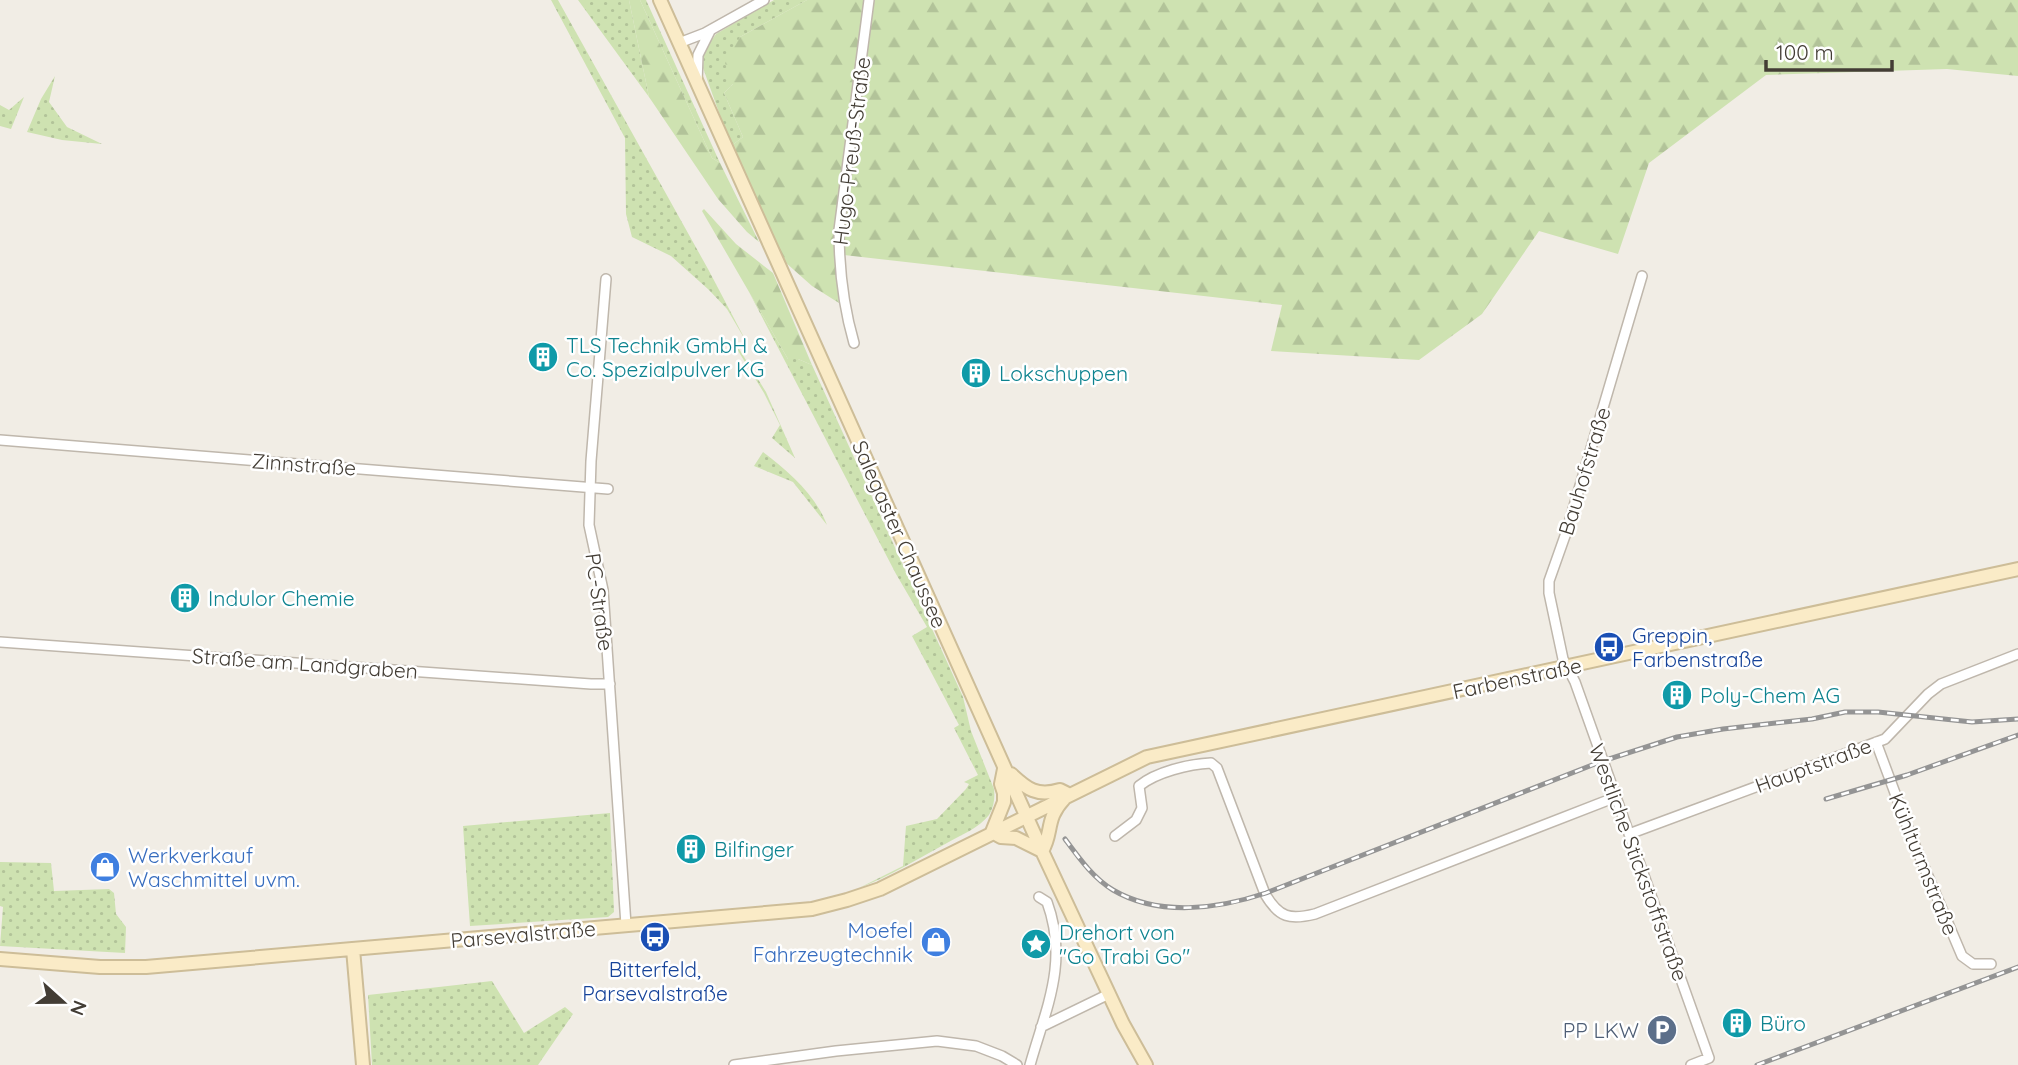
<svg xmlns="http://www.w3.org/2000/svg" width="2018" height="1065" viewBox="0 0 2018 1065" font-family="Quicksand,sans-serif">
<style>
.grass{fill:url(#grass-dots)}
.forest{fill:url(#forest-firs)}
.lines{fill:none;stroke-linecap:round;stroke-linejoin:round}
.street-casing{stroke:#bfb7ac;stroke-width:12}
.secondary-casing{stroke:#cdbd98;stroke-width:16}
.street{stroke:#fff;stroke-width:9}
.secondary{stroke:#faebc7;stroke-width:12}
.rail-casing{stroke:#949494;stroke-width:5}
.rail{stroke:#fff;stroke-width:2.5;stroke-dasharray:8;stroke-linecap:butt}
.labels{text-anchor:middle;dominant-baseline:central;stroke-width:5;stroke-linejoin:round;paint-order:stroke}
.street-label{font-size:21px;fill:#433d35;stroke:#fff}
.culture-label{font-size:21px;fill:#0d838f;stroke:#fff;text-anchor:start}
.transit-label{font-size:21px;fill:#164399;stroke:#fff;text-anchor:start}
.shop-label{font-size:21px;fill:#366cbe;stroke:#fff;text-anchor:start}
.service-label{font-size:21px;fill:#4e5e75;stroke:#fff;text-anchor:end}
</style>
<defs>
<pattern id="grass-dots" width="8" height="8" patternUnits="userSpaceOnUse" patternTransform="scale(1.75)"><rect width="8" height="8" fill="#cee2b1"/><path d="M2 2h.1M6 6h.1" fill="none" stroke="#b2c399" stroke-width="1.8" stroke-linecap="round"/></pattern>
<pattern id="forest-firs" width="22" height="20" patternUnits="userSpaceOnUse" patternTransform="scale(1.75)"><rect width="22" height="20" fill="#cee2b1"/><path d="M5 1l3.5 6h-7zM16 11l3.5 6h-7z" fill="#b2c399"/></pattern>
</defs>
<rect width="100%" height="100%" fill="#f1ede5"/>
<path class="grass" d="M551,0H558L708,269L747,343L727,309L709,290L671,256L632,237L626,214L625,138Z
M578,0H629L649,97Z
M640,0H646L720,163L712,158Z
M774,0H807L740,37L733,84L724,93L743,137L731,146L703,68L704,51L716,34Z
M55,76L49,102L67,127L102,144L62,140L27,132L41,99Z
M24,97L11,129L0,126V105L9,110Z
M749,292L788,359H798L812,365L963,697L971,731L994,789C995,798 994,807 989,815C979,828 961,835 947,843C918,859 890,876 859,888L903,866L906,826L937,819L966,789L969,784L964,782L978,775L954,728L959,725L912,636L927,627L896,574Z
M737,349H739L766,392L795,458L772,438L780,425L764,393Z
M763,452C789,472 815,494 827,525L793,482L754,466Z
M610,813L614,912L608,917L470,926L463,826Z
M0,862L51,863L54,891L109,889L114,893L116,914L126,927L125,953L0,946L3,907L0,906Z
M492,981L524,1033L565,1007L573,1014L538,1065H372L368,995Z"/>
<path class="forest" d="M629,0H640L712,158L720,163L759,242L747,232L718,199L649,97Z
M807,0H2018V76L1947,69L1766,75L1649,163L1618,254L1539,231L1482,314L1419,360L1271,351L1282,305L844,255L836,258L839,303L812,286L785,262L731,146L743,137L724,93L733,84L725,63L740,37Z
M704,209L736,244L773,273L812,365L798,359H788L702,211Z"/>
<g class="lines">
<g class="street-casing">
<path id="street" d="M679,43L705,33L764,0
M697,83L698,55L710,31
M1642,276L1566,533L1549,581V593L1563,659L1575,682L1709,1058L1691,1065
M606,279L591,461L589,525L603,590L626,925
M854,343C843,305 839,269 839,230L869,0
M0,440L608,489
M0,642L591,684H610
M1876,742L1911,836L1962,956L1973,964H1991
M1629,834L1885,739L1928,694L1941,684L2018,654
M1115,836L1136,820L1142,808L1139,786C1156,772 1189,764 1211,763L1217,768L1265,894C1279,918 1290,920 1315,914L1616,797
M1041,1027L1109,994
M734,1065L836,1051L937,1041L976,1046L1002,1056L1017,1065
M1030,1065C1046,1008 1069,962 1047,902L1039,897"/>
</g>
<g class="secondary-casing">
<path id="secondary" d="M660,0L1042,851L1123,1024L1146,1065
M1011,774C1027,789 1037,797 1060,790L1068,794
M992,832L1004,802V793L1001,784L1004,769
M992,832L1001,837L1016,838L1042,851
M1042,851C1053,833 1045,819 1064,799
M353,949L363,1065
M0,959L100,967H146L812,909L847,900L880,889L1147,757L2018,569"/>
</g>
<use href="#street" class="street"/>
<use href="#secondary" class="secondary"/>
<g class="rail-casing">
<path id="rail" d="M1826,799L1907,775L2018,735
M1065,839C1079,858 1093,878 1113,890C1159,917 1218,909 1266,893L1600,762L1677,737L1723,729L1812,719L1845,712H1878L1972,722L2018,719
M1757,1065L2018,967"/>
</g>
<use href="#rail" class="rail"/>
</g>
<defs>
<g id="building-disc" transform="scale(1.575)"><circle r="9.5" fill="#0f9aa8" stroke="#fff"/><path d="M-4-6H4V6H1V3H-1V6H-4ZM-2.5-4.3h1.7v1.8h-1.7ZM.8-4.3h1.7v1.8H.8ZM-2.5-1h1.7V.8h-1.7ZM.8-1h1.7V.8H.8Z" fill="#fff"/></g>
<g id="bus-disc" transform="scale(1.575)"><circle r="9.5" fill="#1a4fb4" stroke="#fff"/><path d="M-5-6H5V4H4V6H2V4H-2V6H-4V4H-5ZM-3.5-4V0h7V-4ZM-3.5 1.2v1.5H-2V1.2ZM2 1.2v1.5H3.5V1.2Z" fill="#fff"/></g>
<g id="shop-disc" transform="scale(1.575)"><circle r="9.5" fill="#3f7fe0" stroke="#fff"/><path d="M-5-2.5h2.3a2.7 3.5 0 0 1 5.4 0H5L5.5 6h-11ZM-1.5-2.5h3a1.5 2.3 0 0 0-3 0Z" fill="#fff"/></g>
<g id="sight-disc" transform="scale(1.575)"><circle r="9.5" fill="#0f9aa8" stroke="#fff"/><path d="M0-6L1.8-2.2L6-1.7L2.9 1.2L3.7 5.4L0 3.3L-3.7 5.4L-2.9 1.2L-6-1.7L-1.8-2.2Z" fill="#fff"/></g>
<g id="parking-disc" transform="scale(1.575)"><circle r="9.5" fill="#5c6f8a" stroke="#fff"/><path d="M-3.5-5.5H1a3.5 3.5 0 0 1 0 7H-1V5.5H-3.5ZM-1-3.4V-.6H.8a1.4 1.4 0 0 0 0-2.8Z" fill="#fff"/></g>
</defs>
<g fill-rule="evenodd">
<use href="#building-disc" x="543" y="357"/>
<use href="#building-disc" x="976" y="373"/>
<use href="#building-disc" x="185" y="598"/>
<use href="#bus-disc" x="1609" y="647"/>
<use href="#building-disc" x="1677" y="695"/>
<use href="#building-disc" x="691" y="849"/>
<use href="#shop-disc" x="105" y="867"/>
<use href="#bus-disc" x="655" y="937"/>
<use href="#shop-disc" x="936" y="942"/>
<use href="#sight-disc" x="1036" y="944"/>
<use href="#building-disc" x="1737" y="1023"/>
<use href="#parking-disc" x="1662" y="1030"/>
</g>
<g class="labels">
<g class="street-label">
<text transform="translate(851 151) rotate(-83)">Hugo-Preuß-Straße</text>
<text transform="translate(304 464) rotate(4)">Zinnstraße</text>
<text transform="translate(1584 471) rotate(-73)">Bauhofstraße</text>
<text transform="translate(900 534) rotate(66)">Salegaster Chaussee</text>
<text transform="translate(600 602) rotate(82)">PC-Straße</text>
<text transform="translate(305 663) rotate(4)">Straße am Landgraben</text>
<text transform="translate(1517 678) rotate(-12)">Farbenstraße</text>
<text transform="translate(1813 765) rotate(-20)">Hauptstraße</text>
<text transform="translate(1639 862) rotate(70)">Westliche Stickstoffstraße</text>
<text transform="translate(1924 864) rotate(68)">Kühlturmstraße</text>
<text transform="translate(523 934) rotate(-5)">Parsevalstraße</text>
</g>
<g class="culture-label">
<text x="566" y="345">TLS Technik GmbH &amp;<tspan x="566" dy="24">Co. Spezialpulver KG</tspan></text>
<text x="999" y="373">Lokschuppen</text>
<text x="208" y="598">Indulor Chemie</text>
<text x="1700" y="695">Poly-Chem AG</text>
<text x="714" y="849">Bilfinger</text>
<text x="1059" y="932">Drehort von<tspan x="1059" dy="24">"Go Trabi Go"</tspan></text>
<text x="1760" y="1023">Büro</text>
</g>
<g class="transit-label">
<text x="1632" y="635">Greppin,<tspan x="1632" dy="24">Farbenstraße</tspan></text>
<text x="655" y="969" text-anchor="middle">Bitterfeld,<tspan x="655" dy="24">Parsevalstraße</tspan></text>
</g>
<g class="shop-label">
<text x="128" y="855">Werkverkauf<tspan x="128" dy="24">Waschmittel uvm.</tspan></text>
<text x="913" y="930" text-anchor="end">Moefel<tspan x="913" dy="24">Fahrzeugtechnik</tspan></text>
</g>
<g class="service-label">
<text x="1639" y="1030">PP LKW</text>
</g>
</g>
<g transform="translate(63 1002) rotate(111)" stroke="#ffffff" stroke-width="5" paint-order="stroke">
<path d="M0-5L12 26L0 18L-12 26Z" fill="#433d35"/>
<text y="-10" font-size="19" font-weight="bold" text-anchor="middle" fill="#433d35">N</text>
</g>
<path d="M1766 60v10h126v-10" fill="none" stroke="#433d35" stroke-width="3.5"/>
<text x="1776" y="60" font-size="21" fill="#433d35" stroke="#ffffff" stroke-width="5" paint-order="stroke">100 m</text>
</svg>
